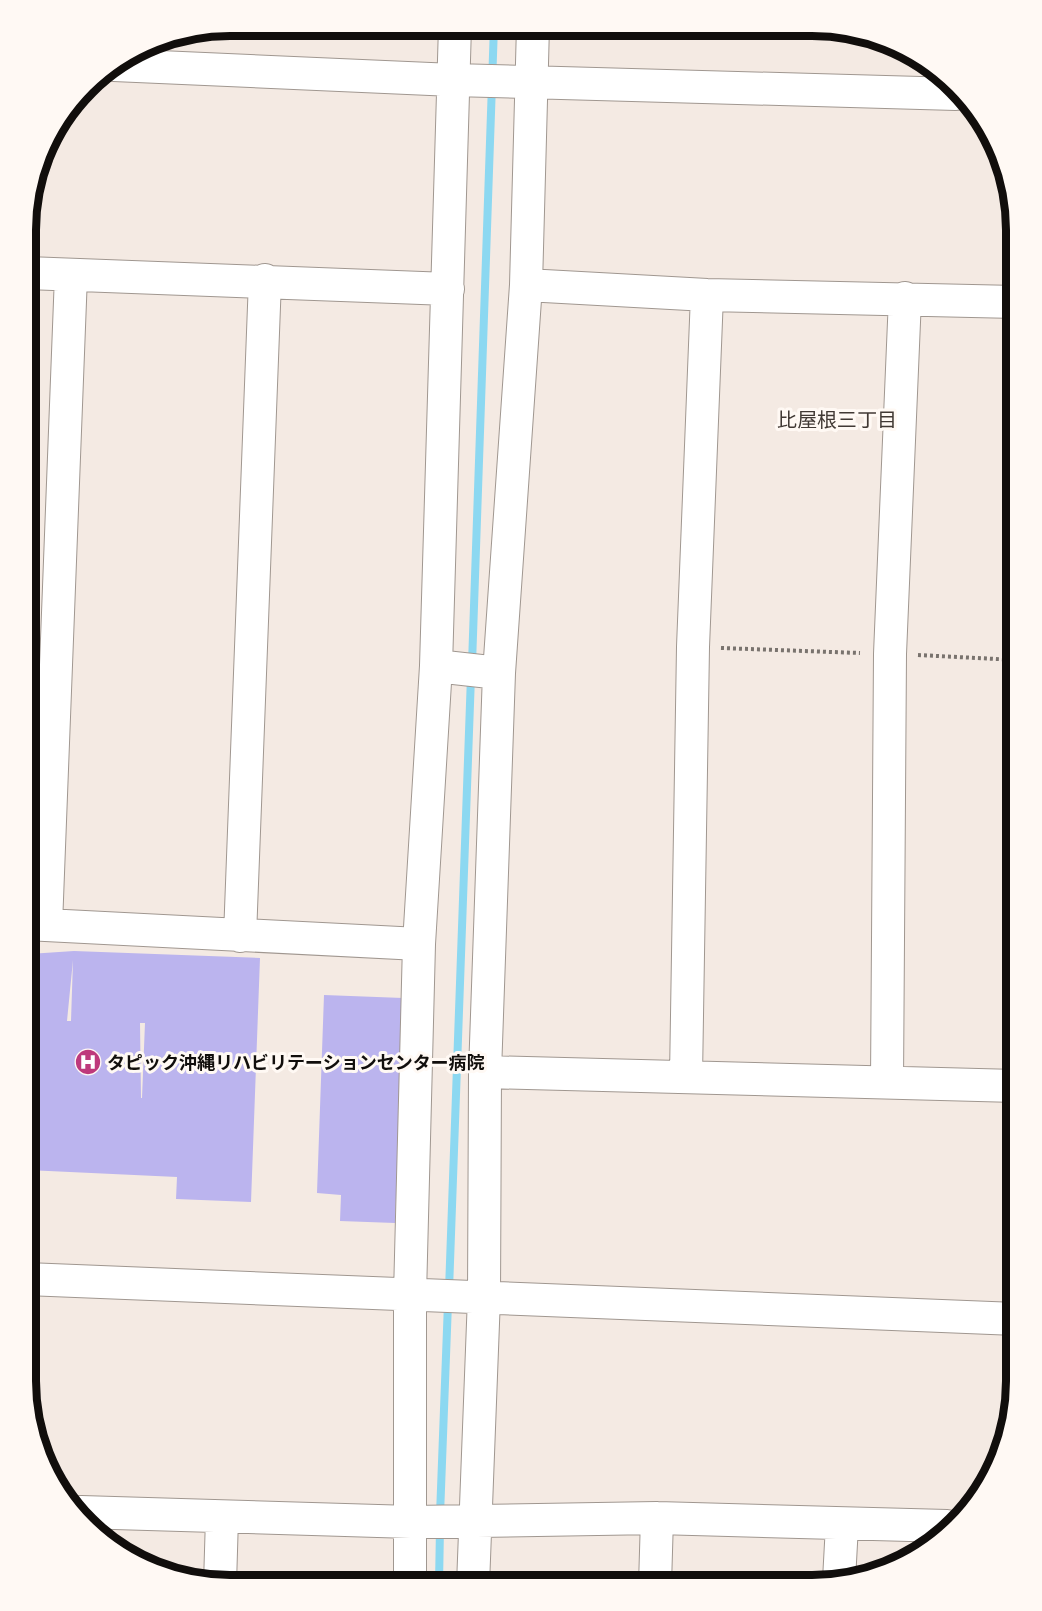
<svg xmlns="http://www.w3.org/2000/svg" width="1042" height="1611" viewBox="0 0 1042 1611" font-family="Lato,'Noto Sans JP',sans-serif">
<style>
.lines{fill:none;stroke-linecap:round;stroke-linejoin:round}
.stream{stroke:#8cd8f1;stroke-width:8}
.building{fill:#bbb4ee;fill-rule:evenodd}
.minor-casing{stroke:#a09790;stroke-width:34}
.path{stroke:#79736e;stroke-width:4;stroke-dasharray:3 3;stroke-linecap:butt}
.minor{stroke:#fff;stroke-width:32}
.labels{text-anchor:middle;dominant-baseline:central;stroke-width:6;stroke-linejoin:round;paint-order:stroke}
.poi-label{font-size:18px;font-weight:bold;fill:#110e0c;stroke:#fff9f4;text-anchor:start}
.neighbourhood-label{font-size:20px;fill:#413934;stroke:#fff9f4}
.rim{fill:none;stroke:#110e0c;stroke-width:8}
</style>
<rect width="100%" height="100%" fill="#f4eae3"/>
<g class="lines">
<path class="stream" d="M472,664L494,26
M449,1290L471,676
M440,1515L448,1303
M439,1584L440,1528"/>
</g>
<path class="building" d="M26,942H31L29,954L74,951L260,958L251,1202L176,1199L177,1177L27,1170ZM73,960L71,1021H67ZM140,1023H145L142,1098H141Z
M324,995L403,998L395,1223L340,1221L341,1195L317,1193Z"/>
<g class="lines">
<g class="minor-casing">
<path id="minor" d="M114,65L453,80L956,94
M27,273L448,289
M526,285L707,295L1016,302
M436,666L499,673
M26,924L419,944
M46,925L71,275
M240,936L265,280
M485,1072L1016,1086
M686,1077L693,647L707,295
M887,1082L890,654L905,298
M26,1279L1016,1319
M81,1512L411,1522L657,1518L947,1526
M839,1580L842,1525
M220,1584L222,1518
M410,1584V1295L419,944L436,666L455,26
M473,1585L484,1297L485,1072L499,673L526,285L533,26
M655,1585L657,1518"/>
</g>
<path class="path" d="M721,648L860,653
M918,655L1016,660"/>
<use href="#minor" class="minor"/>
</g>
<defs>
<g id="hospital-disc" transform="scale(1.35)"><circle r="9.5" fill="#be397c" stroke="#fff9f4"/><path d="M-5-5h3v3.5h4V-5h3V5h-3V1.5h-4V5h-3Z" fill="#fff"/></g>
</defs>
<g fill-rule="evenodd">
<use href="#hospital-disc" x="88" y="1062"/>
</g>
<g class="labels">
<g class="poi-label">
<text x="107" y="1062">タピック沖縄リハビリテーションセンター病院</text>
</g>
<g class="neighbourhood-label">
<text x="837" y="419">比屋根三丁目</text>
</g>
</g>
<path d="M0 0H1042V1611H0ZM230 36H812A194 194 0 0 1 1006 230V1381A194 194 0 0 1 812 1575H230A194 194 0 0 1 36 1381V230A194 194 0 0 1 230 36Z" fill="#fff9f4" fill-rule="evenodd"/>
<path class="rim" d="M230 36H812A194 194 0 0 1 1006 230V1381A194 194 0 0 1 812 1575H230A194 194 0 0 1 36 1381V230A194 194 0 0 1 230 36Z"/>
</svg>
